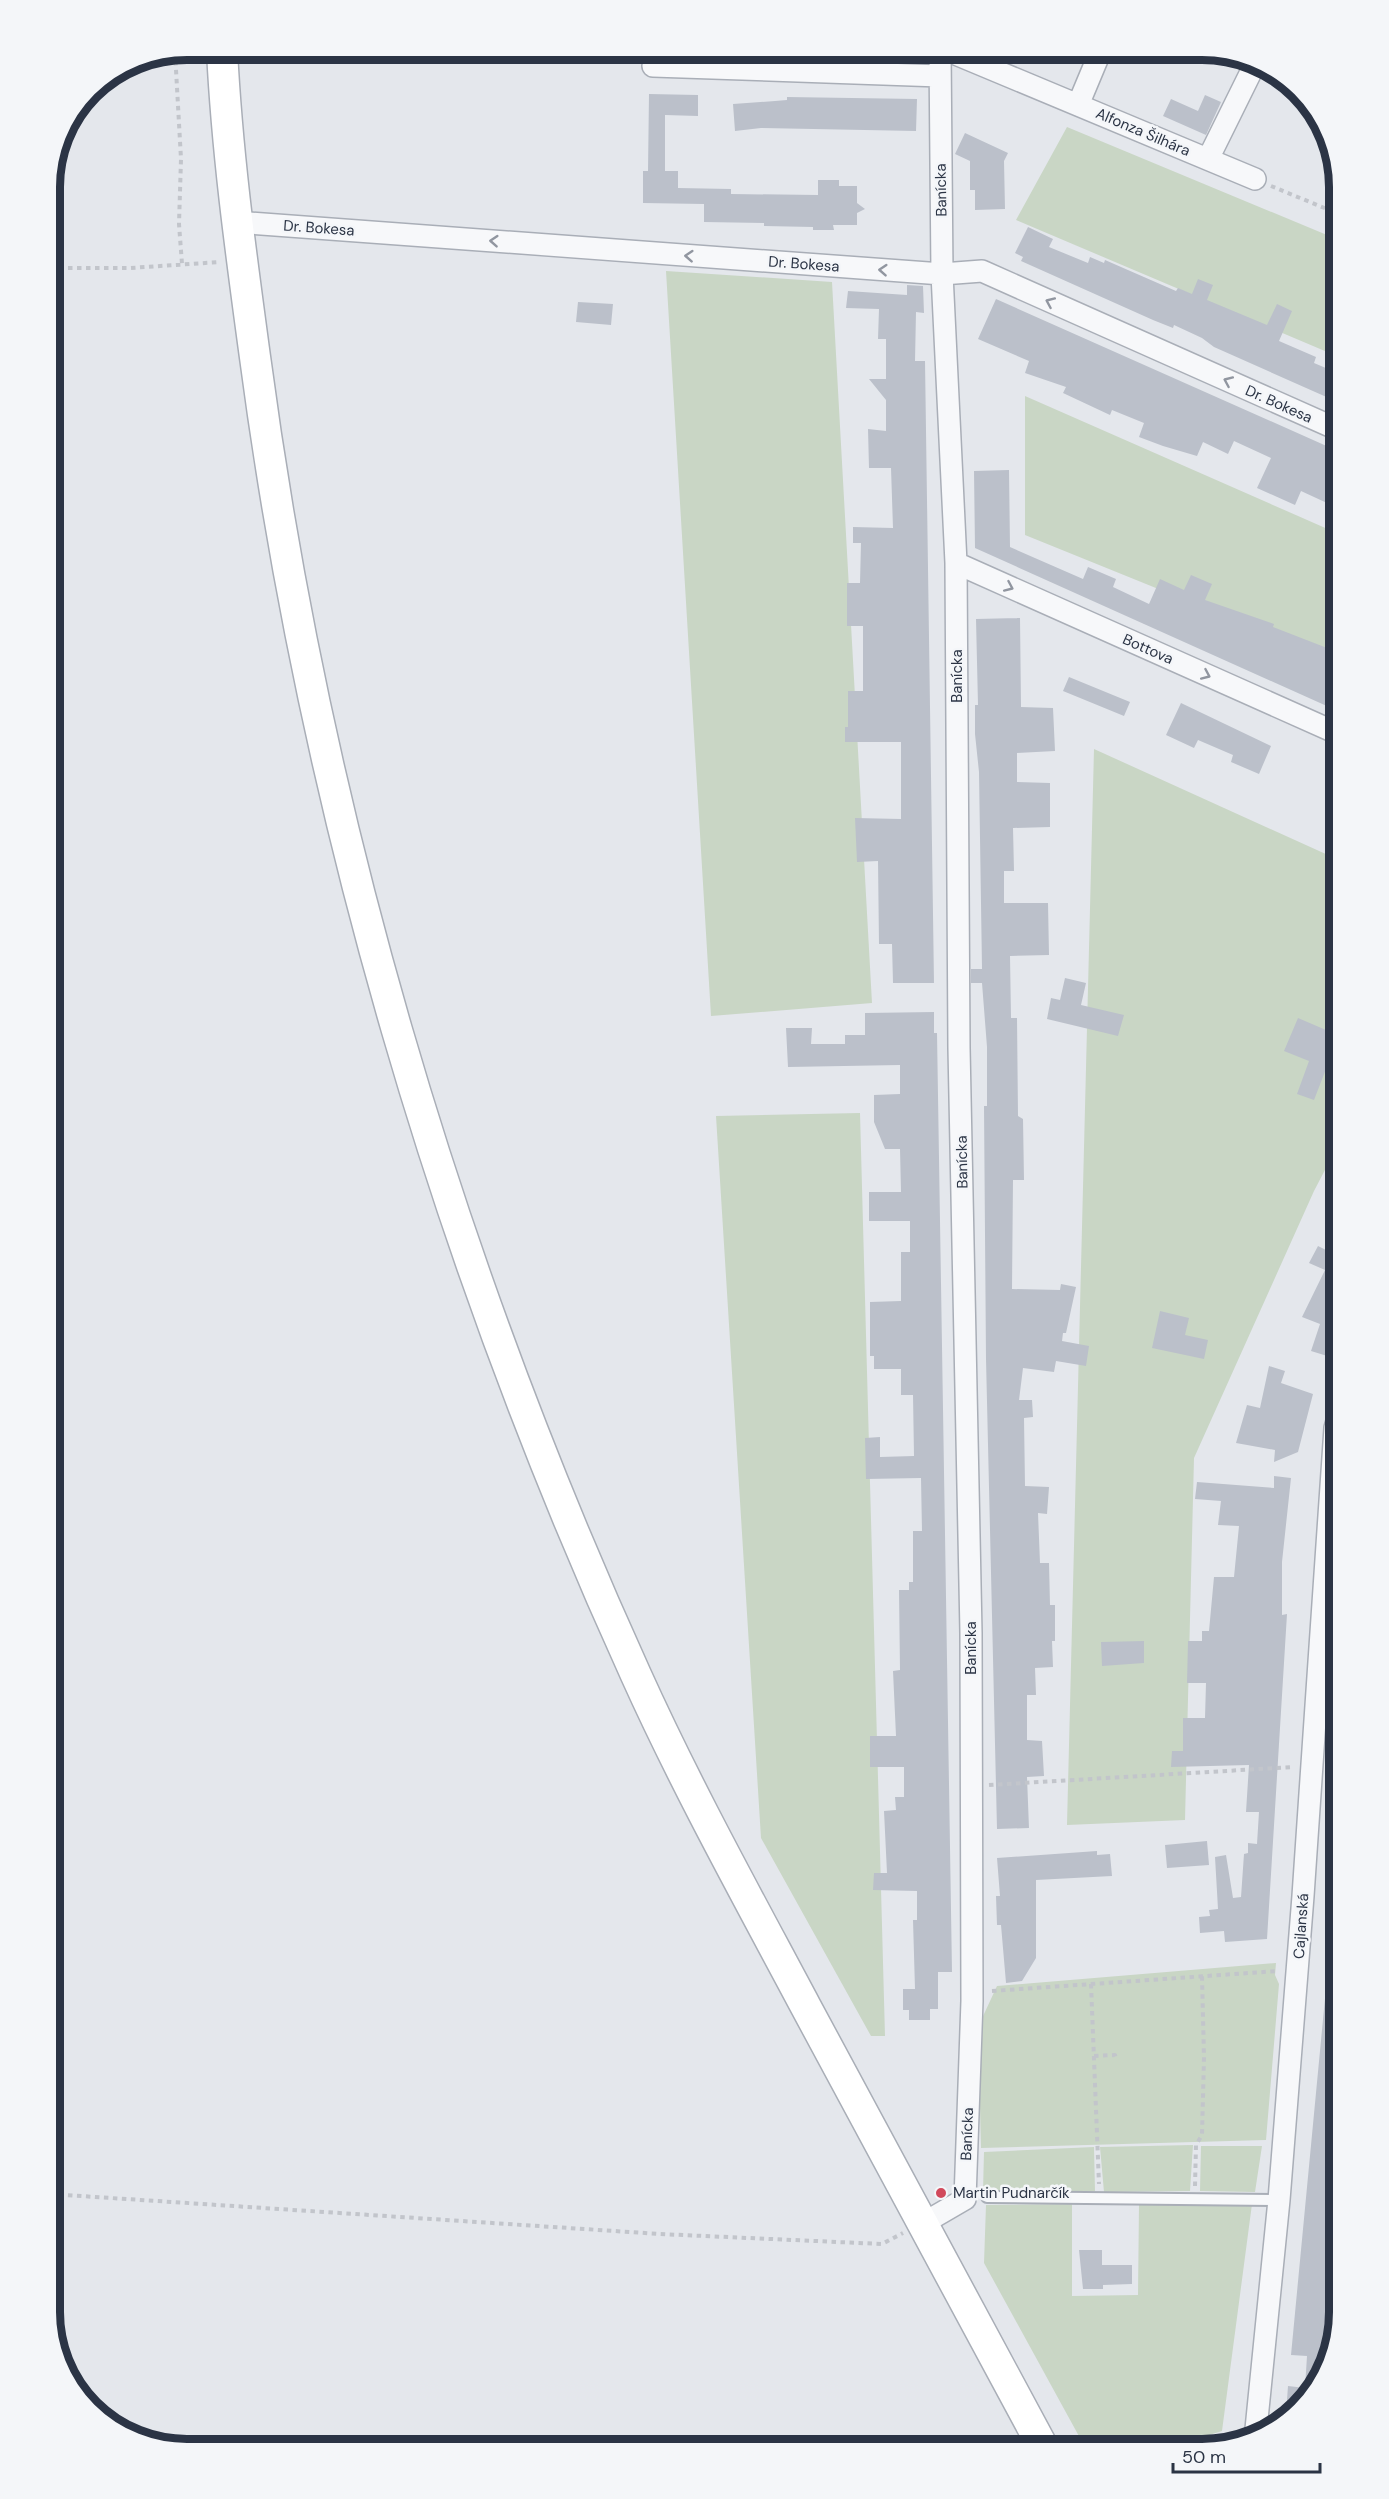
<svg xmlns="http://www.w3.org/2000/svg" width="1389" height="2499" viewBox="0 0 1389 2499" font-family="'DM Sans',sans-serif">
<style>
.green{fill:#c9d6c5}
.building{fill:#bbc0ca}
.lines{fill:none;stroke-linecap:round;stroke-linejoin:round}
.lane-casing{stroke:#a9aeb7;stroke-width:14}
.street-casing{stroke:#a9aeb7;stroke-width:24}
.secondary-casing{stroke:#a9aeb7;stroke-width:33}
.path{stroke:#c2c5cb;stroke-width:4;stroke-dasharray:4.5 4.5;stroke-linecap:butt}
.lane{stroke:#f7f8fa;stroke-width:10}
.street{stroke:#f7f8fa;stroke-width:21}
.secondary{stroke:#fff;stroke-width:30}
.oneway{stroke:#9196a0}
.poi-dot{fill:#d1495b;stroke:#f4f6f9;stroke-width:2}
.labels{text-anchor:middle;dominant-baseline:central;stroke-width:5;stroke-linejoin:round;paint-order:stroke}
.street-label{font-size:15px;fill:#2b3445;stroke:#f4f6f9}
.poi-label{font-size:15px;fill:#2b3445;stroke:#f4f6f9;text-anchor:start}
.rim{fill:none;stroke:#2b3445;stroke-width:8}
</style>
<rect width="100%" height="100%" fill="#e4e7ec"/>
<path class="green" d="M1067,127L1339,240V357L1016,220Z
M666,271L832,282L872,1003L711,1016Z
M1025,396L1339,534V662L1025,535Z
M1094,749L1339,860V1143L1314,1191L1194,1458L1185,1820L1067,1825Z
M860,1113L885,2036H871L761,1838L716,1116Z
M1276,1963L1275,1975L1279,1984L1266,2140L981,2148L978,2027L997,1986Z
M1193,2145L1190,2191L1104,2192L1100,2147Z
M1201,2146H1262L1255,2192L1200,2191Z
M1094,2147L1095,2191H983L984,2152Z
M1072,2204V2296L1138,2295L1139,2205L1252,2204L1222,2431L1165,2449H1086L984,2263L986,2205Z"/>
<path class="building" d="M649,94L698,95V116L665,115V171H678V188L731,189V194L818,195V180H839V186H857V203L865,209L857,213V225H833L834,230H813V227L764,226V223L704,222V204L643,203V171H648Z
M1205,95L1221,102L1206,135L1163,116L1171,99L1198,111Z
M787,97L917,99L916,131L761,128L735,131L733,104L775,101L787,100Z
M965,133L1008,153L1004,161L1005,209L975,210V190H970V161L955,154Z
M1028,227L1053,239L1049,247L1088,263L1090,257L1104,263L1105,260L1176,291L1178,288L1192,294L1198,279L1213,285L1207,300L1267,325L1277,304L1292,311L1279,341L1316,357L1314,363L1340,374V403L1214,347L1202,338L1174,325L1173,328L1153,320L1021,261L1023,257L1015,253Z
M907,285L923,286L924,313L916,312L915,361H925L934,983H893L892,944H879L878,861L857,862L855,818L901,819V742H845V727H848V691H863V626H847V583H860L861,543H853V527L893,528L891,468H869L868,429L886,431V400L869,379H886V339H878L879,309L846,308L848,291L907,295Z
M996,299L1340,452V509L1301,491L1295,505L1257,488L1271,458L1234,441L1228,454L1203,442L1197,456L1163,446L1139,437L1144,423L1112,410L1110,415L1063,393L1066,387L1025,373L1029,361L978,339Z
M578,302L613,304L611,325L576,322Z
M1009,470L1010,547L1083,579L1088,567L1116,579L1113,587L1149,604L1160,579L1184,590L1191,575L1212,584L1205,600L1274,624L1273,627L1340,653V680L1329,707L975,548L974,471Z
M1020,618L1021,707L1053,708L1055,751L1017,753V782L1050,783V827L1013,828L1014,871H1004V903H1048L1049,955L1010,956L1011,1018H1017L1018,1116L1023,1119L1024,1180H1013L1012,1289L1060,1290L1061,1284L1076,1287L1066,1333H1063L1062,1341L1089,1346L1086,1366L1056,1361L1054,1372L1023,1368L1019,1400H1032L1033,1417L1024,1418L1025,1486L1049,1487L1047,1514L1038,1513L1040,1563H1049L1050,1605H1055V1641H1052L1053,1667L1035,1668L1036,1695H1027V1740L1042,1741L1044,1776L1027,1777L1029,1828L997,1829L986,1359L984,1106H987V1047L982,983H971V969H982L979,772L975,734V705H978L976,619Z
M1069,677L1130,702L1124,716L1063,691Z
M1181,703L1271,746L1259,774L1231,762L1233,755L1198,740L1194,748L1166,735Z
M1065,978L1086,983L1081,1005L1124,1015L1118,1036L1047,1019L1051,998L1060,1000Z
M934,1012V1033H937L952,1972H938V2009H930V2020H909V2010H903V1989H915L913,1920H917V1891L873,1890L874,1873H887L884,1811L896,1810L895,1797H904V1767H870V1736H896L893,1671L900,1670L899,1590H909V1582H913V1531H922L921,1478L866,1479L865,1438L880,1437V1457L914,1456L913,1395H901V1369H874V1356H870V1302L901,1301V1252H910V1221H869V1192H901L900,1149H885L874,1122V1095L900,1094V1065L788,1067L786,1028H812L811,1044H845V1035H865V1013Z
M1298,1018L1340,1036V1074L1326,1069L1314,1100L1297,1094L1309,1061L1284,1051Z
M1340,1237V1349L1337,1359L1311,1351L1320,1324L1302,1317L1325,1270L1309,1263L1318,1246L1332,1253Z
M1160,1311L1189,1318L1185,1335L1208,1340L1204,1359L1152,1348Z
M1269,1366L1285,1371L1281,1383L1313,1394L1298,1452L1274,1462L1275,1450L1236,1443L1247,1405L1260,1408Z
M1274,1476L1291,1478L1282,1562V1615L1287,1614L1267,1939L1225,1942L1224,1931L1200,1933L1199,1917L1210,1916L1209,1910L1218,1909L1215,1857L1226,1855L1233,1898L1241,1897L1244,1854L1248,1853V1843L1257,1844L1259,1812H1246L1249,1765L1171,1767L1172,1751H1183V1718H1205L1206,1683H1187L1188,1641H1202V1631H1209L1214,1577H1234L1239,1526L1218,1525L1221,1501L1195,1499L1197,1482L1274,1488Z
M1144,1641V1663L1102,1666L1101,1642Z
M1207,1841L1209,1865L1167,1868L1165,1845Z
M1097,1851V1855L1110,1854L1112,1876L1036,1880V1958L1022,1981L1006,1983L1001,1925H997L996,1896H1000L997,1858Z
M1328,1967H1340V2245L1333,2335L1316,2389L1286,2414L1288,2386L1305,2388L1307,2356L1291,2355Z
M1079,2250H1102V2265H1132V2284L1103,2285V2289H1083Z"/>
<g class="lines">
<g class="lane-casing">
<path id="lane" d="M987,2197L1279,2200"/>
</g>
<g class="street-casing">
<path id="street" d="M946,50L1255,179
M653,66L940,76
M1078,105L1101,50
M1208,159L1252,70
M235,222L942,274L982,271L1339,430
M956,563L1339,734
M922,2224L965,2199L972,2001L971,1633L959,1048L956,563L942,274L940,50
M1255,2439L1279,2200L1303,1896L1335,1428L1339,1414"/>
</g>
<g class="secondary-casing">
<path id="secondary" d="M222,50C227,153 241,254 255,357C315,810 446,1258 636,1675C687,1788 748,1898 806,2007C885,2155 965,2302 1044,2449"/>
</g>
<path class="path" d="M175,52L181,159L179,224L182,264
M1271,186L1339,214
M50,268H130L220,262
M989,1785L1293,1767
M1091,1984L1099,2184
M992,1991L1278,1971
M1094,2056L1115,2055L1116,2060
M1195,2186L1196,2145L1202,2135L1204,2058L1202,1976
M50,2194L660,2234L882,2244L903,2233"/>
<use href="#lane" class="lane"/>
<use href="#street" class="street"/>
<use href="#secondary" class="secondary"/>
</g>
<defs><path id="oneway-chevron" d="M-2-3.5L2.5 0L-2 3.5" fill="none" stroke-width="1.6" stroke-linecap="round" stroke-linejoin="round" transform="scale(1.5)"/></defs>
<g class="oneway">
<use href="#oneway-chevron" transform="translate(494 241) rotate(-176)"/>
<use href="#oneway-chevron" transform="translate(689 256) rotate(-176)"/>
<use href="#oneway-chevron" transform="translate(883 270) rotate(-176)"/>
<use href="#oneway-chevron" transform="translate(1050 302) rotate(-156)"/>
<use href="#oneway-chevron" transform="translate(1228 381) rotate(-156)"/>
<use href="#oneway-chevron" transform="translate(1009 587) rotate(24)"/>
<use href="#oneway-chevron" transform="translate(1206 675) rotate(24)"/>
</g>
<circle class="poi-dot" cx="941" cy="2193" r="6"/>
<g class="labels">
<g class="street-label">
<text transform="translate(1143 132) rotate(23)">Alfonza Šilhára</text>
<text transform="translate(941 190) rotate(-91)">Banícka</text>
<text transform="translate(319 228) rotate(4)">Dr. Bokesa</text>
<text transform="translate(804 264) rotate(4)">Dr. Bokesa</text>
<text transform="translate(1279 404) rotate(24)">Dr. Bokesa</text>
<text transform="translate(1148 649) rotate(24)">Bottova</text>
<text transform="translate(957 676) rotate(-90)">Banícka</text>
<text transform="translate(962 1162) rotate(-91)">Banícka</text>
<text transform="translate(971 1648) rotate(-90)">Banícka</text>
<text transform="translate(1301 1926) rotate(-86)">Cajlanská</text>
<text transform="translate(967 2134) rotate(-88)">Banícka</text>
</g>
<g class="poi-label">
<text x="953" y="2193">Martin Pudnarčík</text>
</g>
</g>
<path d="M0 0H1389V2499H0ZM187 60H1202A127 127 0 0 1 1329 187V2312A127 127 0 0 1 1202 2439H187A127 127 0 0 1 60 2312V187A127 127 0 0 1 187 60Z" fill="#f4f6f9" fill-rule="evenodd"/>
<path class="rim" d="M187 60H1202A127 127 0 0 1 1329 187V2312A127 127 0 0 1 1202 2439H187A127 127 0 0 1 60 2312V187A127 127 0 0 1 187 60Z"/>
<path d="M1173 2463v9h147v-9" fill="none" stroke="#2b3445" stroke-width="3"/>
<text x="1182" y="2463" font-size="18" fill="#2b3445" stroke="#f4f6f9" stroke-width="4.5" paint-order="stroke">50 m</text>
</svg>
